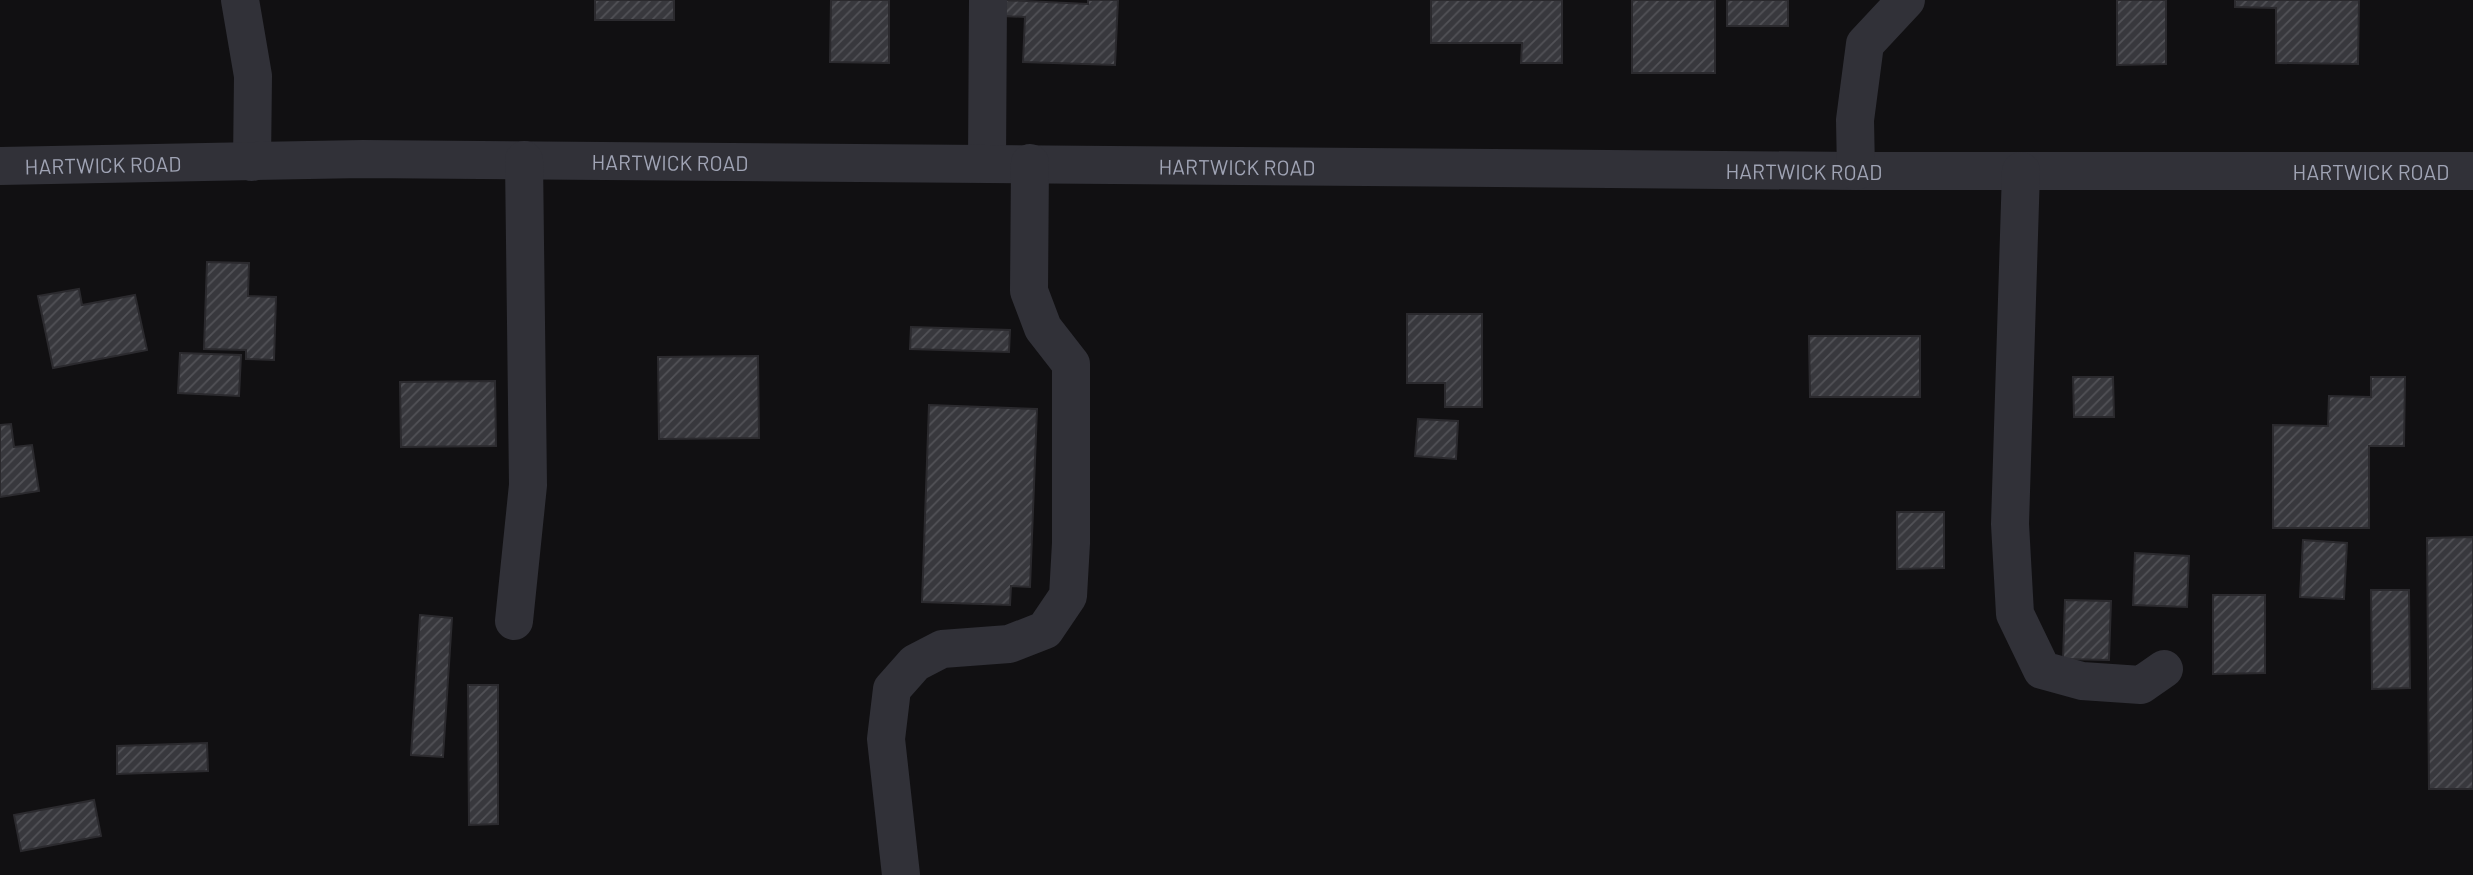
<svg xmlns="http://www.w3.org/2000/svg" width="2473" height="875" viewBox="0 0 2473 875" font-family="Barlow,sans-serif">
<style>
.building{fill:url(#building-hatch);stroke:#2b2a2e;stroke-width:2}
.lines{fill:none;stroke-linecap:round;stroke-linejoin:round}
.minor{stroke:#313138;stroke-width:38}
.labels{text-anchor:middle;dominant-baseline:central;stroke-width:7;stroke-linejoin:round;paint-order:stroke}
.street-label{font-size:21px;fill:#a0a4b5;stroke:#0c0c0d}
</style>
<defs>
<pattern id="building-hatch" width="6" height="6" patternUnits="userSpaceOnUse" patternTransform="scale(1.75)"><rect width="6" height="6" fill="#38383d"/><path d="M-1 1l2-2M0 6l6-6M5 7l2-2" fill="none" stroke="#525257"/></pattern>
</defs>
<rect width="100%" height="100%" fill="#111012"/>
<path class="building" d="M595,0H674V20H595Z
M831,0H889V63L830,62Z
M1003,0L1088,4V0H1118L1115,65L1023,62L1025,17L1002,16Z
M1431,0H1562V63H1521L1522,43H1431Z
M1632,0H1715V73H1632Z
M1727,0H1788V26H1727Z
M2117,0H2166V64L2117,65Z
M2235,0H2359L2358,64L2276,63V8L2235,7Z
M207,262L249,263L248,296L276,297L274,360L246,359V350L204,349Z
M79,289L82,305L135,295L147,350L53,368L38,296Z
M1407,314H1482V407H1445V383H1407Z
M911,327L1010,330L1009,352L910,349Z
M1809,336H1920V397H1810Z
M180,353L241,355L239,396L178,393Z
M758,356L759,438L659,439L658,357Z
M2073,377H2113L2114,417H2074Z
M2371,377H2405L2404,446H2369V528H2273V425L2328,426L2329,396L2371,397Z
M495,381L496,446L401,447L400,382Z
M929,405L1037,409L1030,587L1011,586L1010,605L922,602Z
M1418,419L1458,421L1456,459L1415,456Z
M11,424L14,447L32,445L39,491L0,497V425Z
M1897,512H1944V568L1897,569Z
M2473,537V789H2429L2427,538Z
M2303,540L2347,543L2344,599L2300,597Z
M2135,553L2189,556L2187,607L2133,605Z
M2371,590H2409L2410,688L2372,689Z
M2213,595H2265V673L2213,674Z
M2065,600L2111,601L2109,660L2063,659Z
M420,615L452,618L443,757L411,755Z
M468,685H498V824L469,825Z
M207,743L208,771L117,774V746Z
M94,800L101,836L21,851L14,815Z"/>
<g class="lines">
<g class="minor">
<path d="M240,0L253,76L252,162"/>
<path d="M987,162L988,0"/>
<path id="s1" d="M0,166L363,159L1856,171H2473"/>
<path d="M1856,171L1855,120L1865,44L1906,0"/>
<path d="M2021,171L2010,524L2015,614L2042,670L2082,681L2141,685L2164,669"/>
<path d="M514,621L528,485L524,160"/>
<path d="M901,875L886,739L892,689L915,663L942,649L1009,644L1045,630L1068,596L1071,543V364L1043,328L1029,291L1030,163"/>
</g>
</g>
<g class="labels">
<g class="street-label">
<text stroke="none"><textPath href="#s1" startOffset="670">HARTWICK ROAD</textPath></text>
<text stroke="none"><textPath href="#s1" startOffset="103">HARTWICK ROAD</textPath></text>
<text stroke="none"><textPath href="#s1" startOffset="1237">HARTWICK ROAD</textPath></text>
<text stroke="none"><textPath href="#s1" startOffset="1804">HARTWICK ROAD</textPath></text>
<text stroke="none"><textPath href="#s1" startOffset="2371">HARTWICK ROAD</textPath></text>
</g>
</g>
</svg>
